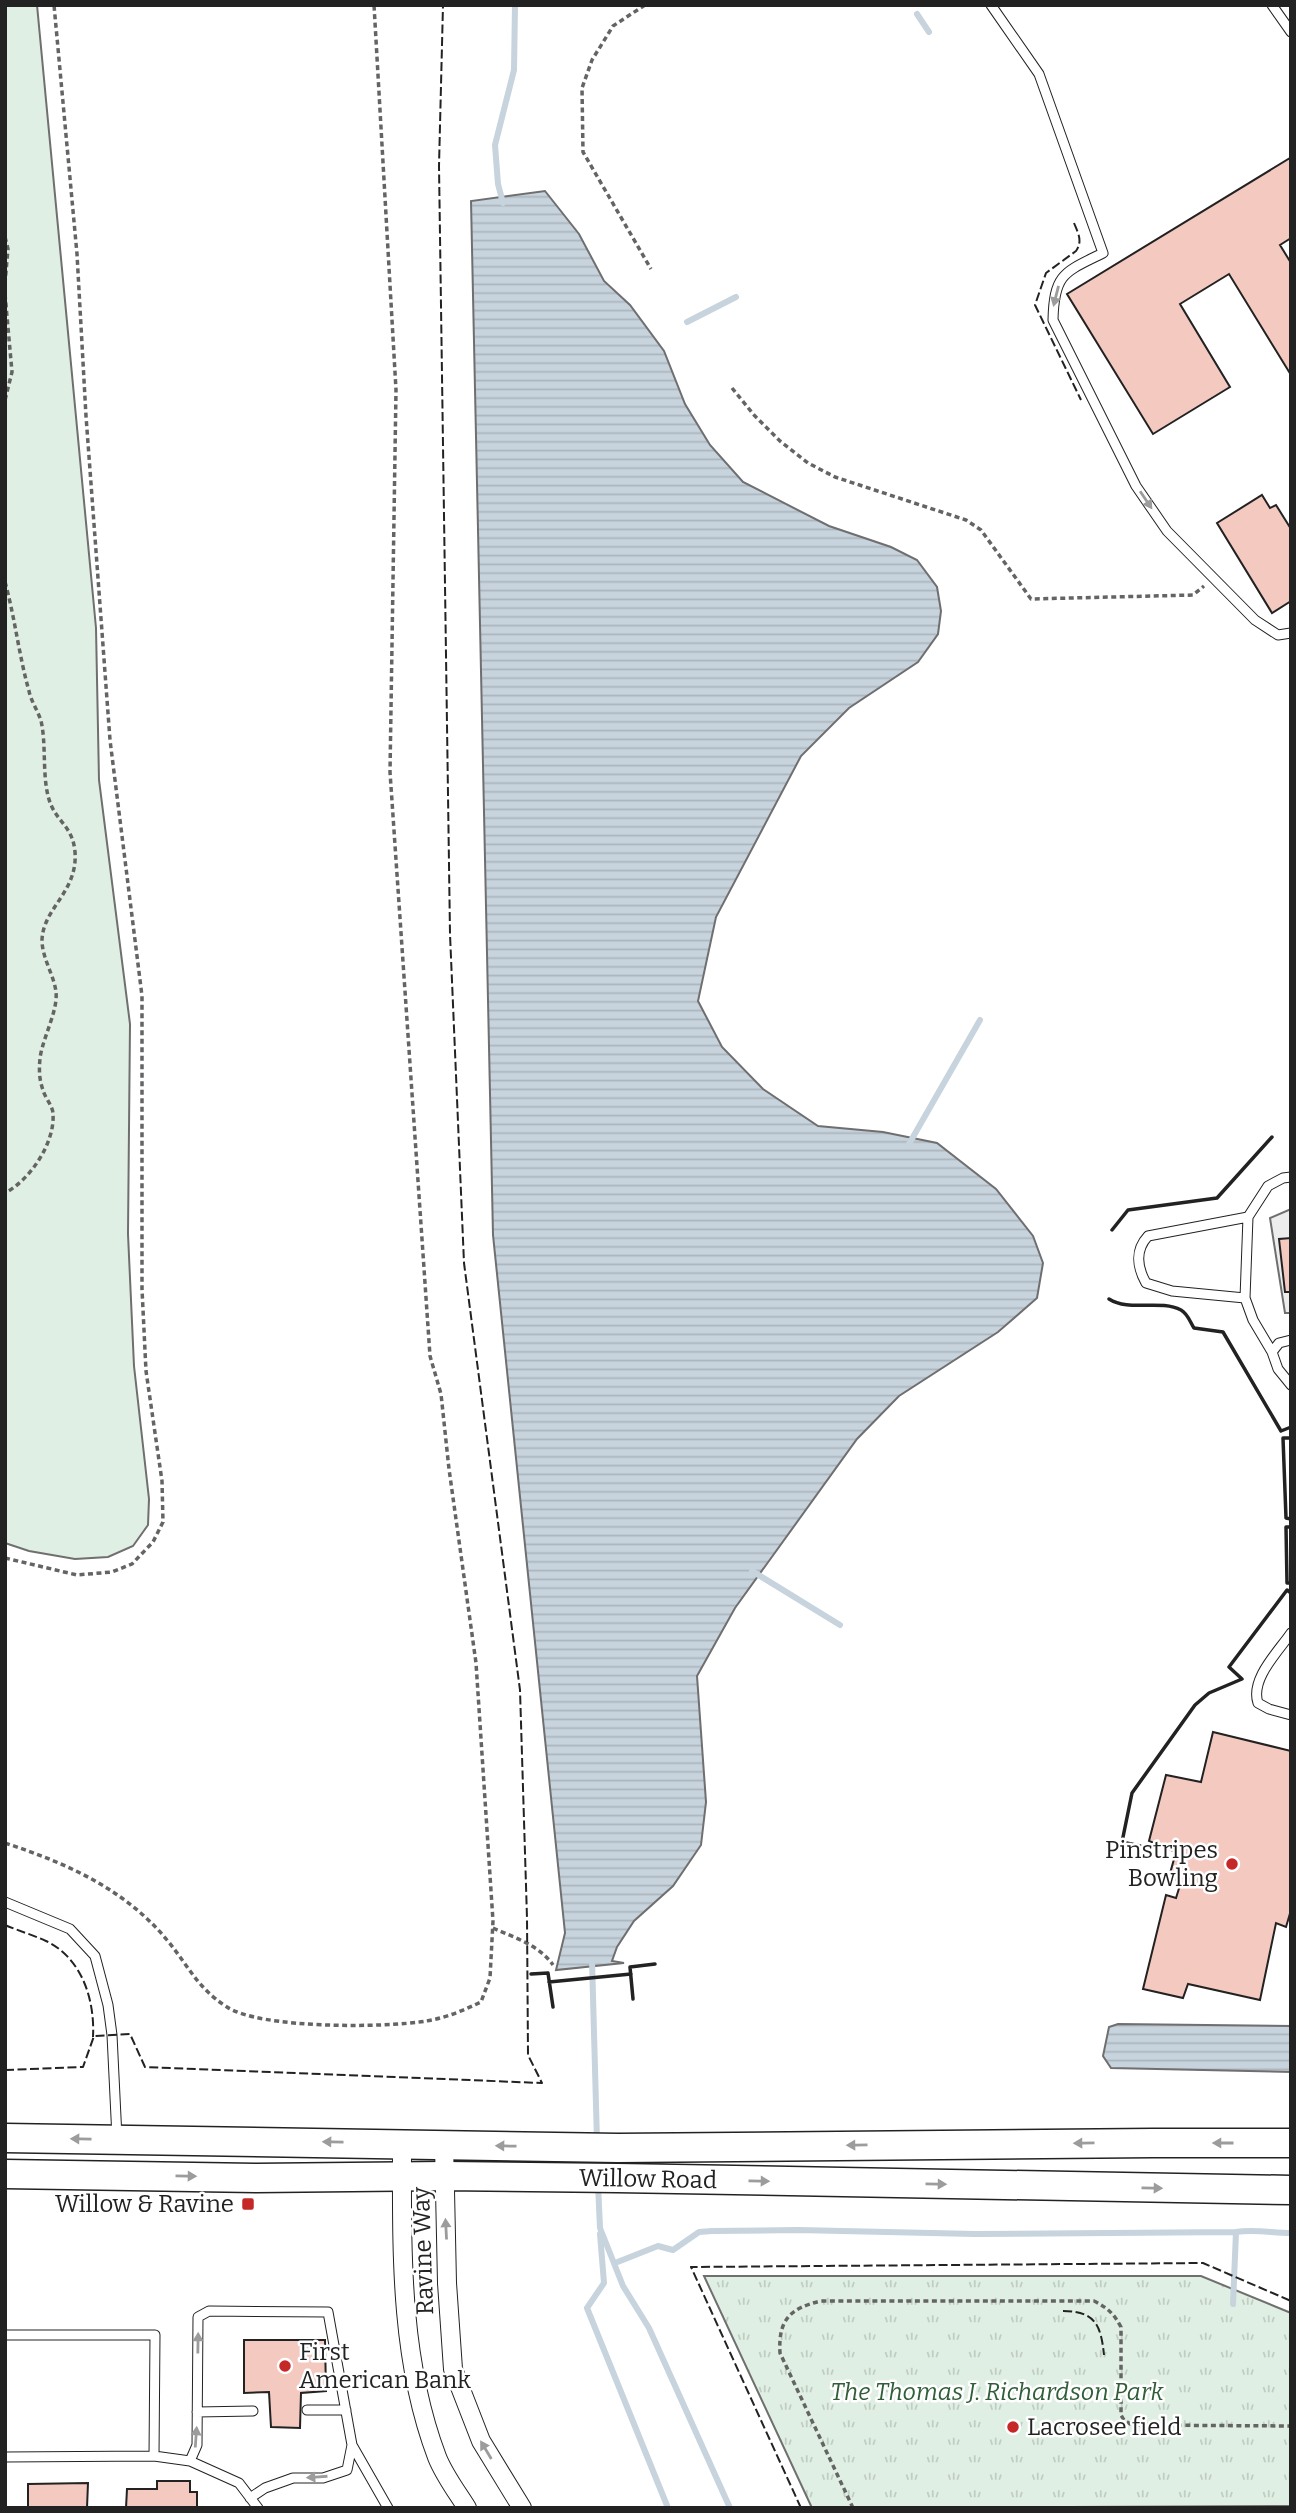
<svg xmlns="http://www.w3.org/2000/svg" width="1296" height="2513" viewBox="0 0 1296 2513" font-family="Bitter,serif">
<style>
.grass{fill:#e0efe3;stroke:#6f6f6f;stroke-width:2}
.park{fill:url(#park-tufts);stroke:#6f6f6f;stroke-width:2}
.parking{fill:#ededed;stroke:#6f6f6f;stroke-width:2}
.water{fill:url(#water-rules);stroke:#6f6f6f;stroke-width:2}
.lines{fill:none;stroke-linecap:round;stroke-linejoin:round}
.stream{stroke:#c7d3dd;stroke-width:6}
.building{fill:#f3c9c0;stroke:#222;stroke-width:2}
.service-casing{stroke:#222;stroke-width:11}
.minor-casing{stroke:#222;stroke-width:20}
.primary-casing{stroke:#222;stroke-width:31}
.path{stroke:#646464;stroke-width:3.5;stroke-dasharray:5 3.5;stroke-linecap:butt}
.service{stroke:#fff;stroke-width:9}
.minor{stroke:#fff;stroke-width:18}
.primary{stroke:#fff;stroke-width:28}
.fence{stroke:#222;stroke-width:2;stroke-dasharray:9 3.5;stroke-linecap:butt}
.wall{stroke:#222;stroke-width:3.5}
.oneway{fill:#9c9c9c}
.poi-dot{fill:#c62828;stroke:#fff;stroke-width:2.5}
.labels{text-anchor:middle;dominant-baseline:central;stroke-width:5;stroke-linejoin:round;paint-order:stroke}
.poi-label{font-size:24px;fill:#222;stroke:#fff;text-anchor:end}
.street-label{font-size:24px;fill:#222;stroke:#fff}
.park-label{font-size:24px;font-style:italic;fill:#2f5e38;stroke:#fff}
</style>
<defs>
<pattern id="park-tufts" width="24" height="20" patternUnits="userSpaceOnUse" patternTransform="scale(1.75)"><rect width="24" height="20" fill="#e0efe3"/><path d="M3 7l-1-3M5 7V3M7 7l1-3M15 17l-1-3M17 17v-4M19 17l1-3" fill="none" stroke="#c0cdc2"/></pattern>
<pattern id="water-rules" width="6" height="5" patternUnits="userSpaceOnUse" patternTransform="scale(1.75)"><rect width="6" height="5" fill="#c7d3dd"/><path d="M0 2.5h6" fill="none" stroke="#abb5bd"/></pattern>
</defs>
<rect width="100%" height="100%" fill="#fff"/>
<path class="grass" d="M5,5H37L96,628L99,780L130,1024L128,1234L134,1366L149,1499L148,1525L133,1546L108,1557L75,1559L29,1551L5,1543Z"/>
<path class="park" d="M704,2276H1201L1291,2313V2506L812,2508Z"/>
<path class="parking" d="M1291,1209V1313H1285L1270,1218Z"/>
<path class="water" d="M545,191L579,234L604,281L630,305L664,351L685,404L710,445L743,482L829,526L891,547L917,560L937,587L941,611L938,634L918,662L849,708L801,756L716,917L698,1001L722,1047L763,1089L818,1126L883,1132L937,1143L996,1189L1033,1236L1043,1263L1037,1298L998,1332L899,1396L857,1439L735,1608L697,1676L706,1802L701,1845L673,1886L634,1921L617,1947L612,1961L624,1963L556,1970L565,1933L493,1235L471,201Z
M1118,2024L1291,2026V2072L1111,2068L1103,2056L1109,2027Z"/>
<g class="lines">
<path class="stream" d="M917,14L929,32
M503,203L498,184L495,145L514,70L515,5
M687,322L736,297
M909,1144L980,1020
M752,1571L840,1625
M592,1960L597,2141
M598,2184L600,2228L623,2286L649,2328L730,2508
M1236,2232C1254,2229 1273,2233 1291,2233
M600,2234L604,2283L587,2308L668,2508
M615,2263L658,2246L673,2250L699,2232L712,2231L798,2230L975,2234L1236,2232L1233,2304"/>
</g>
<path class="building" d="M1290,158L1291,238L1280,245L1291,263V375L1229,274L1180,304L1230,387L1153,434L1067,294Z
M1262,495L1270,508L1276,505L1291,529V601L1272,613L1217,523Z
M1291,1238V1292H1285L1279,1239Z
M1213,1732L1291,1751V1910L1286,1927L1276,1923L1260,2000L1188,1984L1183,1998L1143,1989L1166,1895L1176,1898L1181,1882L1169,1877L1176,1852L1149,1841L1166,1775L1201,1782Z
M244,2340H325L326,2391L301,2393L300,2428L271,2427L269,2392L244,2393Z
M157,2481H190V2492H197V2508H126L127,2489H157Z
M88,2483L87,2508H28V2484Z"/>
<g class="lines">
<g class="service-casing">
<path id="service" d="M991,5L1039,74L1103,253C1065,272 1054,273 1053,320L1136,486L1167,531L1255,620L1278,635L1291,633
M1272,5L1291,32
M1245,1298L1172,1291L1146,1283C1137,1267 1135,1250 1148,1236L1248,1217
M1291,1340L1279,1343L1272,1352L1278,1369L1291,1385
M1272,1352L1253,1320L1245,1298L1248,1217L1268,1186L1283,1178L1291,1177
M1291,1633C1278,1652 1250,1679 1258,1703L1269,1709L1291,1715
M5,1902L70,1929L95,1956L108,2005L112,2035L117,2138
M5,2335H155L154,2456
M307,2410H346
M197,2412L253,2411
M352,2445L388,2508
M5,2457L154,2456L190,2461L239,2483L258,2508
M190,2461L197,2445L198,2317L209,2311L328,2312L352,2445L347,2470L323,2478H293L265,2488L250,2498"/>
</g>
<g class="minor-casing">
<path id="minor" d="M402,2143C402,2248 399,2357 437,2457C444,2475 457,2492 467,2508
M444,2144L447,2283L453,2369L481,2441L522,2508"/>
</g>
<g class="primary-casing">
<path id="primary" d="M5,2138L618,2148L1153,2143H1291
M5,2174L256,2178L445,2176L617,2178L1291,2190"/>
</g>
<path class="path" d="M645,5L613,26L592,60L582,88L583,152L651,269
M5,237L8,249L5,283
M5,294L12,372L5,400
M732,388L754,415L780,441L808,463L835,477L966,520L981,530L1031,599L1193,595L1204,586
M5,502V543
M5,582C15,618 19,656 29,691C31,701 38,711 41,721C47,746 41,781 51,805C59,823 73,828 75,852C78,892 43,908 42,940C42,958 54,975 56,992C58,1011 43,1037 40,1058C39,1070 39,1079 43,1090C45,1098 53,1106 53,1114C55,1143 30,1180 5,1193
M5,1558L77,1575L112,1572L132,1564L153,1542L163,1522L162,1481L146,1371L142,1289V996L110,740L86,416L77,254L54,5
M5,1843C66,1863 125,1889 167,1940C188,1965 197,1988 227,2007C260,2029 386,2028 426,2021C446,2018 464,2010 481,2002L490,1978L493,1921L476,1663L449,1469L441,1394L430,1356L390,772L396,390L374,5
M493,1928C515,1938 539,1945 553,1965
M853,2508L780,2353C778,2320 790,2308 821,2301H1094C1108,2308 1114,2314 1121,2327V2415L1124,2420L1132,2425L1291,2426"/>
<use href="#service" class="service"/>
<use href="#minor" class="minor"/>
<use href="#primary" class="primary"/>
<path class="fence" d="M1074,223C1078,233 1083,241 1076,251L1046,273L1035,305L1081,400
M5,1925C19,1931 33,1935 46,1941C82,1958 95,2000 93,2037
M5,2070L83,2067L94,2036L130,2034L145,2067L542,2083L528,2055L527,1918L520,1690L464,1263L450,934L439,166L443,5
M1063,2311C1095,2311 1101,2325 1104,2355
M801,2508L691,2267L1203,2263L1291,2301"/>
<path class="wall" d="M1112,1230L1128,1210L1217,1198L1272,1137
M1109,1299C1129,1312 1160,1299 1181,1310C1188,1314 1190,1322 1194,1328L1223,1332L1281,1431L1291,1427
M1291,1438H1283L1286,1518L1291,1519
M1291,1527H1286L1287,1583H1291
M1140,1846L1122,1842L1132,1793L1195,1705L1209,1693L1242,1679L1229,1667L1287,1590L1291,1593
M531,1974L548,1973L553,2007
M549,1982L631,1974
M633,1999L630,1967L655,1964"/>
</g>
<defs><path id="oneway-solid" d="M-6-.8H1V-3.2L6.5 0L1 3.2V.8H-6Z" transform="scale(1.75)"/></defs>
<g class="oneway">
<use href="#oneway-solid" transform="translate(1056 296) rotate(104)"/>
<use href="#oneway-solid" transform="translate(1146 500) rotate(56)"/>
<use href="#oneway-solid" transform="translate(81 2139) rotate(-179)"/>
<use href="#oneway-solid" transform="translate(333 2142) rotate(-179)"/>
<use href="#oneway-solid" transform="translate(1084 2143) rotate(179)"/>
<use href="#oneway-solid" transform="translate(1223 2143) rotate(-180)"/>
<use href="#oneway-solid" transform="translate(857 2145) rotate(179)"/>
<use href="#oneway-solid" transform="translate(506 2146) rotate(-179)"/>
<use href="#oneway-solid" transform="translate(186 2176) rotate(1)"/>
<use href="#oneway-solid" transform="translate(759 2181) rotate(1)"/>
<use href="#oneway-solid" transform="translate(936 2184) rotate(1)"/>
<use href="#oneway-solid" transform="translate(1152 2188) rotate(1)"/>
<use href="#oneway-solid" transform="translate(446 2229) rotate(-93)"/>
<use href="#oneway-solid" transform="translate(198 2343) rotate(-89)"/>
<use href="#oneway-solid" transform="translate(196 2437) rotate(-86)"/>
<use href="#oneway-solid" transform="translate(486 2450) rotate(-121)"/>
<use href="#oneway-solid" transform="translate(317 2477) rotate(176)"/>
</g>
<g class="poi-dot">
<circle cx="1232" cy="1864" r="7"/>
<rect x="241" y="2197" width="14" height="14" rx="3.5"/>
<circle cx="285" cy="2366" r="7"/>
<circle cx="1013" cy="2427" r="7"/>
</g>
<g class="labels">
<g class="poi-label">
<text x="1218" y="1850">Pinstripes<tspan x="1218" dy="28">Bowling</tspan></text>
<text x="234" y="2204">Willow &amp; Ravine</text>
<text x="299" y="2352" text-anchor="start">First<tspan x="299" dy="28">American Bank</tspan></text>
<text x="1027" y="2427" text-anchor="start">Lacrosee field</text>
</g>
<g class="street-label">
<text transform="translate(648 2179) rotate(1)">Willow Road</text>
<text transform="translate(423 2251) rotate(-92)">Ravine Way</text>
</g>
<g class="park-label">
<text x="997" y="2392">The Thomas J. Richardson Park</text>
</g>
</g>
<rect width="1296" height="2513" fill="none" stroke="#222222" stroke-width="14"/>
</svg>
